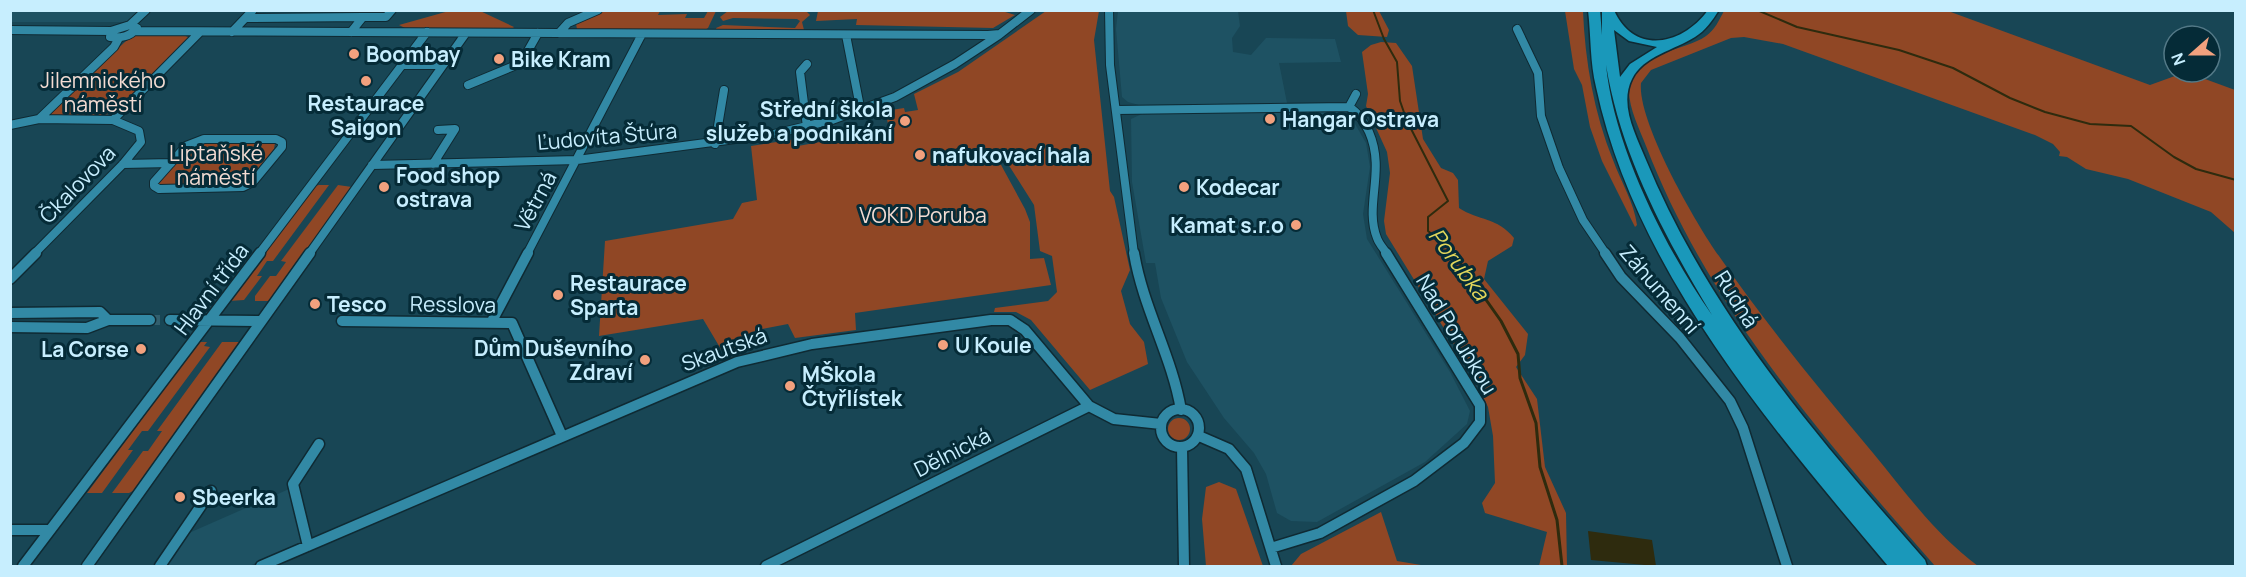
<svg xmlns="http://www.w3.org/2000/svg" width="2246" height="577" viewBox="0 0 2246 577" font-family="Manrope,sans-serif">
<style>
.built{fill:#1e5263}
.green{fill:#904725}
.water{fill:#2e2b0e}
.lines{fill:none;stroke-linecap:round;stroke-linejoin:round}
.stream-far1{stroke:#2e2b0e;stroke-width:2}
.stream{stroke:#2e2b0e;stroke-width:3}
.minor-tunnel{stroke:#325f6e;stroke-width:10;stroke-dasharray:10 5;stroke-linecap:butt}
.minor-far1-casing{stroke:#0f2a33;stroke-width:10}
.minor-casing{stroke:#0f2a33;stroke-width:13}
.trunk-casing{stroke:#0f2a33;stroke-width:3}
.minor-far1{stroke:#3289a5;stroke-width:8}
.minor{stroke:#3289a5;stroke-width:10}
.trunk{fill:#1a98ba;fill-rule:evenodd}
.poi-dot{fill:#f2a17e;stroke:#052b37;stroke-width:2}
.labels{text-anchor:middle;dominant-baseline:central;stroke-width:6;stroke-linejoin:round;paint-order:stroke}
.poi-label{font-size:21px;font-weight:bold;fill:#c7eefe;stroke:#052b37;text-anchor:start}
.park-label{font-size:21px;fill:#f3dcd3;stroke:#052b37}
.street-label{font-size:21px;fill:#c7eefe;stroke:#052b37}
.water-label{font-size:22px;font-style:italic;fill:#e1d65b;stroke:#052b37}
</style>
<rect width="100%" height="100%" fill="#184655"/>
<path class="built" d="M10,11H140L127,22H11Z
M1118,11H1238L1240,26L1232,38L1233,52L1251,55L1266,38L1335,39L1341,62L1279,63L1287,103L1139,105L1128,102L1122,97L1116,29Z
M1337,110L1351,117L1366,143L1370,167L1363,214L1367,239L1450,372L1470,411L1467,424L1425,462L1317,522L1291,521L1277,513L1266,474L1254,453L1224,418L1187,362L1161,298L1155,263H1146L1132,182L1131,119L1144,113Z
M289,489L301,536L300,542L291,548L249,566H166L189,533Z"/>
<path class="green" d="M478,10L514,27L511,30L407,29L399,25L449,11Z
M604,11H660L658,15L687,14L685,18H704L708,11H716L708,28L703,31L577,29L576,24L579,22Z
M728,11H806L810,15L802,22L804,30L799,31L717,30L716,28L723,25L795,28L800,21L797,19L733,18L723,21L720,17Z
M818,11V10L1020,11H1002L1015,15L993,28L856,25L857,19L816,21Z
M1046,11H1099L1094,40L1110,191L1114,197L1130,270L1121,291L1130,324L1144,342L1148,364L1090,390L1031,320L1016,312H994L995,308L1048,301L1057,292L1052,256L1040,251L1034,205L1008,164L1030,152L1000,163L1025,209L1030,222V259L1044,258L1051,285L855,313L856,330L795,338L788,324L756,330L725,356L703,319L599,336L605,241L733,219L742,203L757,200L751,146L796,139L798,146L864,134L866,138L890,132L885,111L904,108L905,112L918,110L914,94L958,72Z
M1346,11H1379L1389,30L1387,37L1358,35L1348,26Z
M1565,11H1583C1585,61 1594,113 1613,160C1621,182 1634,202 1637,225L1635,227L1602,161L1590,127L1582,85L1574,69Z
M1724,11H1948L2150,85L2186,72L2235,90V233L2211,212L2128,179L2086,169L2067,157L2059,156L2060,152L2053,144L2035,135L1783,44L1744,37L1731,38L1651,70L1641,83C1637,121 1696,224 1719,256C1766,324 1820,390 1873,453C1906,493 1936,535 1978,566H1935C1823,438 1708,307 1646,146C1639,127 1625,102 1630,81C1637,52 1685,51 1706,36C1715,30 1719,20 1724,11Z
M144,34H180L188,37L187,41L116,112L97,117L48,116L50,111L126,41L133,36Z
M1381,42L1396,43L1412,66L1423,139L1441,168L1453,173L1458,180L1459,208C1479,221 1497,217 1514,238L1512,246L1488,261L1484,279L1528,334L1525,355L1516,367L1537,399L1545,467L1566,513L1567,566H1539L1547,532L1485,513L1482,503L1495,483L1493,436L1488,407L1472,374L1386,234L1384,221L1390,173L1387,152L1366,106L1368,94L1362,52L1371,45Z
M200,141L269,142L275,143L274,149L246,183L237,186H157V181L186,148Z
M319,185H329L273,261H267L257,276H262L244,300L229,301L315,186Z
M338,185L352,187L270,301H255V296L270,276H276L286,262L281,261Z
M199,342H207L204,346L210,347L148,431H142L128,450H133L102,493H87Z
M222,342H240L135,490L129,493H112L143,451H148L162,431H157Z
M1168 429a11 11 0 1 1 22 0a11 11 0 1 1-22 0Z
M1219,482L1236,489L1263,566H1206L1202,519L1206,487Z
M1381,512L1397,561L1427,566H1291L1301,554Z"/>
<path class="water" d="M1588,531L1652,540L1656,566L1591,560Z"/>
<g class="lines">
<path class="stream-far1" d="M1373,10L1384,39L1397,62L1400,101L1407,121L1448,201L1428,217V231L1455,254
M1757,10L1797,27L1899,50L1953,68L2010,98L2045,112L2090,124L2131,126L2174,157L2196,169L2236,180"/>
<path class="stream" d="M1453,253L1501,321L1518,354L1520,378L1536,423L1540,467L1557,520L1562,566"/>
<path class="minor-tunnel" d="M150,320H170"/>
<g class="minor-far1-casing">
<path id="minor-far1" d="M1109,10L1110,65L1134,254
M246,18L363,17
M130,25L146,10
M130,25L137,28C130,37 121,38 110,37L111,31Z
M1517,29L1538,73L1541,116L1559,168L1583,220L1606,254
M10,30L111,31
M135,31L988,35L1000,34L1031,10
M232,32L253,10
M351,32L363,17H386L392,10
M559,33L568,23L598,10
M846,35L860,107L865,108
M807,64L800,72L807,127
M402,65H443
M468,85L521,63L538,33
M1356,94L1349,107C1359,113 1364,122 1369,132C1386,171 1364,205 1377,238C1379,244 1384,249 1387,254
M1116,110L1349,107
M39,119L114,47L119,38
M113,120L200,32
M10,125L39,119L113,120L139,131L141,142L123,164L34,254
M204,139H276L282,142V147L253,182L243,187L159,189L154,186V182L186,146Z
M715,144L724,90
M123,164L171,163
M433,164L455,129L438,130
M372,165L577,160L774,134L832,120L895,97L955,64L999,35
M259,254L427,32
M309,254L466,33
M527,254L642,34"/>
</g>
<g class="minor-casing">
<path id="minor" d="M1134,253C1143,308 1172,356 1181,410
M1605,253L1621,277L1680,338L1730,401L1743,428L1787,566
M10,279L36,253
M10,313L100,312L108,320
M170,320L261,321
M342,321L512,323L562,436
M492,321L528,253
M10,327L87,328L108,320H150
M1161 428a19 19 0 1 1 38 0a19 19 0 1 1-38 0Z
M1199,436L1229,449L1246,469L1276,566
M1182,447L1184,566
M10,530H50
M308,546L293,484L319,444
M1271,548L1320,533L1414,481L1464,443L1480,422V405L1386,253
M23,566L260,253
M87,566L310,253
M160,566L211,491
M261,566L737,362L812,344L991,320H1010L1025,330L1089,406
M766,566L1089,406L1114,419L1161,424"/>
</g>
<g class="trunk-casing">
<path id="trunk" d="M1588,10H1600L1602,35V10H1614C1634,56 1683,45 1708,10H1719C1712,21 1706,30 1695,37C1675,50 1643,56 1632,79C1619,105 1636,135 1646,160C1709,313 1817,437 1925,560L1927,566H1888C1771,427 1635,270 1596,87C1590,63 1591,36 1588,10ZM1614,30L1629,41L1657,47L1630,64L1620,77ZM1606,65C1621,156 1665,237 1712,315C1665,248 1614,147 1606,65Z"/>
</g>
<use href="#minor-far1" class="minor-far1"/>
<use href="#minor" class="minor"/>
<use href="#trunk" class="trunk"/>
</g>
<g class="poi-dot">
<circle cx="354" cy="54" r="6"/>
<circle cx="499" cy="59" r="6"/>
<circle cx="366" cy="81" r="6"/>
<circle cx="1270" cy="119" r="6"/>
<circle cx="905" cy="121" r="6"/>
<circle cx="920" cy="155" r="6"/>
<circle cx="384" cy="187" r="6"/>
<circle cx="1184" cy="187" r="6"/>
<circle cx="1296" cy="225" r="6"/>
<circle cx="558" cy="295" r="6"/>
<circle cx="315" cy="304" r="6"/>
<circle cx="943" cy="345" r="6"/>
<circle cx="141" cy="349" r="6"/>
<circle cx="645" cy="360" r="6"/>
<circle cx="790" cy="386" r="6"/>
<circle cx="180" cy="497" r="6"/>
</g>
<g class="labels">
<g class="poi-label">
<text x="366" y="54">Boombay</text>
<text x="511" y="59">Bike Kram</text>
<text x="366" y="103" text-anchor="middle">Restaurace<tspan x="366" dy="24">Saigon</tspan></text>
<text x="893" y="109" text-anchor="end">Střední škola<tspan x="893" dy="24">služeb a podnikání</tspan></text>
<text x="1282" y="119">Hangar Ostrava</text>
<text x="932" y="155">nafukovací hala</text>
<text x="396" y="175">Food shop<tspan x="396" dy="24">ostrava</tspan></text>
<text x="1196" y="187">Kodecar</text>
<text x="1284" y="225" text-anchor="end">Kamat s.r.o</text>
<text x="570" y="283">Restaurace<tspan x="570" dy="24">Sparta</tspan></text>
<text x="327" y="304">Tesco</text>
<text x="955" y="345">U Koule</text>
<text x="633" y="348" text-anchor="end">Dům Duševního<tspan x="633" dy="24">Zdraví</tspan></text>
<text x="129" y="349" text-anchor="end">La Corse</text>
<text x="802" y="374">MŠkola<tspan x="802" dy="24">Čtyřlístek</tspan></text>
<text x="192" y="497">Sbeerka</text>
</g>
<g class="park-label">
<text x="103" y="80">Jilemnického<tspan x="103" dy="24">náměstí</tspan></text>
<text x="216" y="153">Liptaňské<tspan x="216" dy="24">náměstí</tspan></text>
<text x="923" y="215">VOKD Poruba</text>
</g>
<g class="street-label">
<text transform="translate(607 136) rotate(-5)">Ľudovíta Štúra</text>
<text transform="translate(77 184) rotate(-46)">Čkalovova</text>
<text transform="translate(535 201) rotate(-62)">Větrná</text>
<text transform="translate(211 289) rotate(-53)">Hlavní třída</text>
<text transform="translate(1660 289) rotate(49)">Záhumenní</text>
<text transform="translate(1737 299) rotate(58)">Rudná</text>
<text transform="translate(453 304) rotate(1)">Resslova</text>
<text transform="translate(1457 334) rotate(59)">Nad Porubkou</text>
<text transform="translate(724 349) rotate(-20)">Skautská</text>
<text transform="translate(952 452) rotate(-27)">Dělnická</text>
</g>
<g class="water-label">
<text transform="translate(1459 264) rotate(53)">Porubka</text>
</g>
</g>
<rect width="2246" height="577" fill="none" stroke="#c7eefe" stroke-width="24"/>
<g transform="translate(2192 54) rotate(249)"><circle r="28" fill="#052b37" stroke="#537987" stroke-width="1.5"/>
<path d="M0-4.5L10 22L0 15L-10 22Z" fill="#f2a17e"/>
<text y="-9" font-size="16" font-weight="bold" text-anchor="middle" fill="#c7eefe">N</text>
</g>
</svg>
